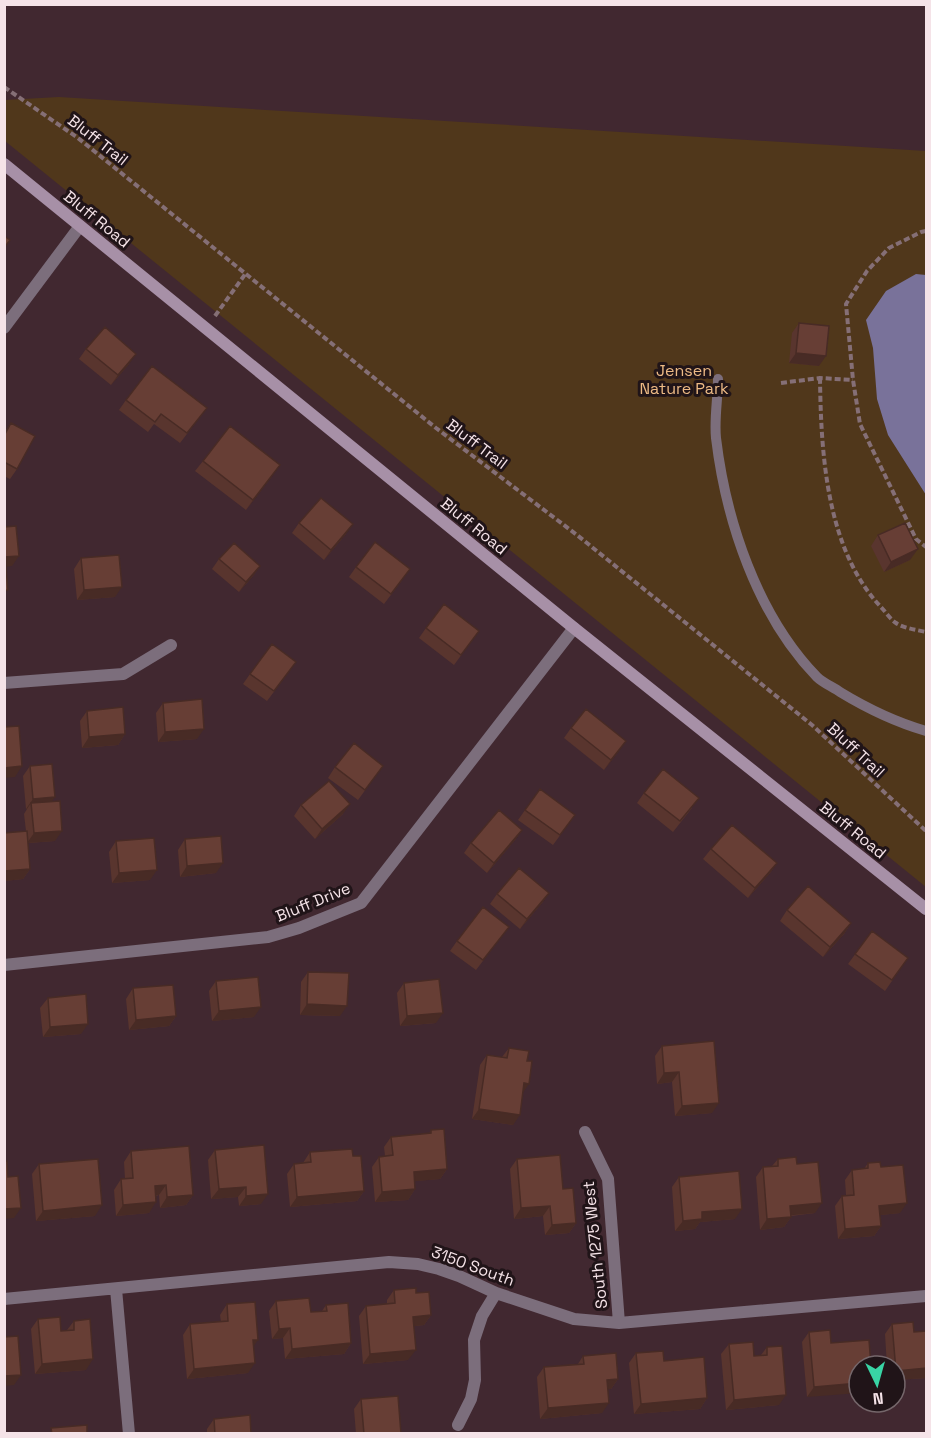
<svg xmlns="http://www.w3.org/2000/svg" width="931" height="1438" viewBox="0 0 931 1438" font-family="'Space Grotesk',sans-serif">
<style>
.green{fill:#50371b}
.water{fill:#79729a}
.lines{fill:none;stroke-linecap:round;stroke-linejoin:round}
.path{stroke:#856f76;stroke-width:4;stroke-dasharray:6 3;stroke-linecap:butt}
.service{stroke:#7c6e7c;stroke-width:10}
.minor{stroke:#7c6e7c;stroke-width:12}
.secondary{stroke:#a790a7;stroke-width:12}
.wall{fill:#59352e}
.shaded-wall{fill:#482b25}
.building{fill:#673e35;stroke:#482b25;stroke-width:1.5}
.labels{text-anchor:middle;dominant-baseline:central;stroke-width:6;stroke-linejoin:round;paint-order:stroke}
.street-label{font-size:16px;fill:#f5e3e8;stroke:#201418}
.park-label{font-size:16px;fill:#edba85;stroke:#201418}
</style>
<rect width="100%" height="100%" fill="#412830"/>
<path class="green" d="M59,97L926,151V887L5,141V100Z"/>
<path class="water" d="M916,274L926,275V495L888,435L877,399L873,348L866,320L886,291Z"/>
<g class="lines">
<path class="path" d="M4,87L78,138L436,428L577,535L812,725L926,831
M926,231L921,232L889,248L867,271L846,304L853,380L860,424L916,539L926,547
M215,316L246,273
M820,378C821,453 826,548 880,606C885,611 890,619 896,623C903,628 917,630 926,632
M781,383L820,378L853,380"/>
<path class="service" d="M718,379C718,398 714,419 716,438C726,521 757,615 817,677C823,683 833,687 840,692C868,709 895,722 926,731"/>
<path class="minor" d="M4,328L80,226
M4,683L123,674L171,645
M4,965L268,937L299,928L361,903L574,628
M585,1132L608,1179L619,1323
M116,1289L129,1434
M4,1299L389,1262L418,1264L439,1269L459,1276L496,1293L574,1319L619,1323L926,1296
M458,1425L471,1399L475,1380L474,1340L482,1316L496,1293"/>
<path class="secondary" d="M4,164L574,628L926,909"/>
</g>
<path class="wall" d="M799,323L819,366L789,363L792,333Z
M86,349L129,364L111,385L79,359Z
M126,400L207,408L180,443L154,424L148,432L119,410Z
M11,423L17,469L10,479L4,476V433Z
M203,461L273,475L246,510L195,471Z
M299,523L346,534L324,560L292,533Z
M878,535L910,560L884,572L871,546Z
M81,558L115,597L77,600L74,569Z
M219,559L260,566L253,576L239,592L212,569Z
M356,567L403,579L384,604L349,577Z
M426,628L479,631L454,665L419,638Z
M289,672L267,701L243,684L250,674Z
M163,703L197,739L158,742L156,713Z
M87,711L125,734L118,745L82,748L80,721Z
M571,728L619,751L604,770L564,738Z
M30,766L52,802L55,841L28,843L30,869L23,879L4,881V833L26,831L24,814L27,809H26L23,776Z
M383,766L358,800L328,778L335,767Z
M540,789L575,815L553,845L518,820Z
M644,793L692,808L673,832L637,803Z
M301,805L343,814L315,839L294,816Z
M522,830L515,840L487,873L464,853L471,843Z
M185,839L216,873L180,877L178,850Z
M116,841L150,880L112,883L109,852Z
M711,849L777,863L770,873L748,898L703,859Z
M549,893L542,903L520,929L490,904L497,894Z
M787,910L851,923L844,934L823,957L780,921Z
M509,927L476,970L450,951L457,941Z
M872,931L908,958L885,991L848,964Z
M308,972L340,1016L300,1015L301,982Z
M216,981L254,1017L212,1021L209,991Z
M404,983L436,1023L400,1026L397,993Z
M133,988L176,1016L169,1026L129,1030L126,999Z
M48,998L81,1034L43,1037L40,1008Z
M662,1046L712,1113L675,1116L672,1082L657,1084L655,1056Z
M509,1048L523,1092L513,1125L472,1119L480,1065L487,1055L502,1057Z
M431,1130L447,1169L440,1179L414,1181L415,1189L408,1200L375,1202L372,1167L379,1157L385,1156L384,1147L391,1137L429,1134Z
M215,1150L261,1204L239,1206L238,1197L211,1199L208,1160Z
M131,1151L193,1195L186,1205L160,1208L159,1195L156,1196L149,1213L116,1216L114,1190L121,1179H125L124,1162Z
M310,1152L353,1156L364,1191L357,1201L290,1207L287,1174L294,1164L303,1163Z
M517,1159L576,1223L569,1233L545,1235L543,1216L514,1219L510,1169Z
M778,1159L815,1213L791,1216V1217L784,1227L760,1230L756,1177L763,1167L772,1166Z
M868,1163L881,1167L900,1213L880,1215L881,1226L874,1236L838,1239L835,1206L842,1196L846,1195L845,1180L852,1170L864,1169Z
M39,1164L95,1216L36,1221L32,1174Z
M927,1172V1194L925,1174Z
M679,1177L735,1219L700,1222L695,1229L675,1231L672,1187Z
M394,1290L416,1293L431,1315L424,1325L414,1326L408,1360L363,1364L359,1316L366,1306L387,1304V1300Z
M276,1301L311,1312L322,1311L326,1305L351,1343L344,1354L285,1359L283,1338L272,1339L269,1311Z
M227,1304L253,1346L248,1373L187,1379L183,1335L190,1324L221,1322L220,1315Z
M38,1319L61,1331L67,1330L74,1321L86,1370L35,1374L31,1329Z
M892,1324L914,1332L927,1331V1378L895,1380V1366H887L885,1334Z
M809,1332L831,1343L869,1340L807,1397L802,1342Z
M729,1344L754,1356L761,1355L767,1347L779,1405L726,1410L721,1354Z
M636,1353L664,1361L707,1398L700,1409L634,1414L629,1363Z
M583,1356L618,1379L611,1389H608L602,1413L540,1419L537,1377L544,1367L578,1364Z
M361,1399L401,1434H356L354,1409Z
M214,1419L251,1434H207V1429Z"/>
<path class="shaded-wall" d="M796,353L826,356L819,366L789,363Z
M136,354L129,364L111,385L118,375Z
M280,465L273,475L246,510L253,500Z
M353,524L346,534L324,560L331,550Z
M918,549L910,560L884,572L891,562Z
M19,556L12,566L4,567L5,557Z
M260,566L253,576L239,592L246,582Z
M122,587L115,597L77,600L84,590Z
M204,729L197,739L158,742L165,732Z
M125,734L118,745L82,748L89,737Z
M626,741L619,751L604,770L611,760Z
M22,766L15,777L4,778V768Z
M55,797L48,807L31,803L27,809H26L33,799Z
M350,804L343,814L315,839L322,829Z
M522,830L515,840L487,873L494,863Z
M62,831L55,841L27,843L34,833Z
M223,863L216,873L180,877L187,866Z
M777,863L770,873L748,898L755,888Z
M30,869L23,879L4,881V871Z
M157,870L150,880L112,883L119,873Z
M549,893L542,903L520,929L527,919Z
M851,923L844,934L823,957L830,947Z
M307,1004L347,1006L340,1016L300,1015Z
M261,1007L254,1017L212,1021L219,1011Z
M443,1013L436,1023L400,1026L407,1016Z
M176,1016L169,1026L129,1030L136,1020Z
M88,1024L81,1034L43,1037L50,1027Z
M679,1072L672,1082L657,1084L664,1073Z
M524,1083L529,1084L522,1094Z
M719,1103L712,1113L675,1116L682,1106Z
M479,1109L520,1115L513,1125L472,1119Z
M447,1169L440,1179L406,1182L414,1172Z
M166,1185L159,1195L148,1196L155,1186Z
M246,1187L238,1197L211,1199L219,1189Z
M415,1189L408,1200L375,1202L382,1192Z
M364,1191L357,1201L290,1207L297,1197Z
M268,1194L261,1204L239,1206L246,1196Z
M193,1195L186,1205L160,1208L167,1197Z
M156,1202L149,1213L116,1216L123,1205Z
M822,1203L815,1213L783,1216L790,1206Z
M907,1203L900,1213L872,1216L879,1206Z
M102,1205L95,1216L36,1221L43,1211Z
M550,1206L543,1216L514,1219L521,1208Z
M21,1208L14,1218L4,1219V1209Z
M742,1209L735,1219L700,1222L695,1229L675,1231L683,1221L702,1212Z
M791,1217L784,1227L760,1230L767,1219Z
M576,1223L569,1233L545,1235L552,1225Z
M881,1226L874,1236L838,1239L845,1229Z
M431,1315L424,1325L406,1327L413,1317Z
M290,1328L283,1338L272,1339L279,1329Z
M253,1340H258L251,1350Z
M351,1343L344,1354L285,1359L292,1349Z
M416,1350L408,1360L363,1364L370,1354Z
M93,1359L86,1370L35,1374L42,1364Z
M255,1363L248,1373L187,1379L194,1369Z
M927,1368V1378L895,1380L896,1371Z
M21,1375L14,1385L4,1386V1376Z
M618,1379L611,1389L600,1390L607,1380Z
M859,1383V1393L807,1397L814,1387Z
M786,1395L779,1405L726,1410L734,1400Z
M707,1398L700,1409L634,1414L641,1404Z
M609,1403L602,1413L540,1419L548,1408Z"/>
<path class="building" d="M4,236L10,240L4,248Z
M799,323L829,326L826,356L796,353Z
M105,327L136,354L118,375L86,349Z
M152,366L207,408L187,433L161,414L155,422L126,400Z
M11,423L35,436L17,469L4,462V436Z
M230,426L280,465L253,500L203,461Z
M321,498L353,524L331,550L299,523Z
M905,523L918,549L891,562L878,535Z
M16,526L19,556L5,557L8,590L4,591V527Z
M375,542L410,569L391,594L356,567Z
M234,543L260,566L246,582L219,559Z
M119,555L122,587L84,590L81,558Z
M444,604L479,631L461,655L426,628Z
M272,644L296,662L274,691L250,674Z
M202,699L204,729L165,732L163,703Z
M123,707L125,734L89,737L87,711Z
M586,709L626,741L611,760L571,728Z
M19,726L22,766L4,768V727Z
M354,743L383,766L365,790L335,767Z
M52,764L55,797L33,799L30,766Z
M663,769L699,798L680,821L644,793Z
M329,781L350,804L322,829L301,805Z
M540,789L575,815L560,835L525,810Z
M60,801L62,831L34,833L31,803Z
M499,810L522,830L494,863L471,843Z
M732,825L777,863L755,888L711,849Z
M27,831L30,869L4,871V833Z
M221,836L223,863L187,866L185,839Z
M154,838L157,870L119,873L116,841Z
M519,868L549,893L527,919L497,894Z
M808,886L851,923L830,947L787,910Z
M483,907L509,927L483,960L457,941Z
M872,931L908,958L892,980L855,954Z
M308,972L349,973L347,1006L307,1004Z
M258,977L261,1007L219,1011L216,981Z
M439,979L443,1013L407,1016L404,983Z
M173,985L176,1016L136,1020L133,988Z
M86,994L88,1024L50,1027L48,998Z
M714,1041L719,1103L682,1106L679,1072L664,1073L662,1046Z
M509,1048L529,1051L527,1061H532L529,1084L524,1083L520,1115L479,1109L487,1055L507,1058Z
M444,1129L447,1169L414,1172L415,1189L382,1192L379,1157L393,1155L391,1137L431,1133V1130Z
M264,1145L268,1194L246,1196V1187L219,1189L215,1150Z
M189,1146L193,1195L167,1197L166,1185L155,1186L156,1202L123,1205L121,1179L133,1178L131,1151Z
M352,1149L353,1156H361L364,1191L297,1197L294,1164L311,1162L310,1152Z
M560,1155L563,1189L573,1188L576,1223L552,1225L550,1206L521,1208L517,1159Z
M796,1157L797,1164L818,1162L822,1203L790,1206L791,1217L767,1219L763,1167L778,1166V1159Z
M98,1159L102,1205L43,1211L39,1164Z
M4,1161H7L8,1177L18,1176L21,1208L4,1209Z
M880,1162L881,1167L903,1165L907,1203L879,1206L881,1226L845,1229L842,1196L854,1195L852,1170L868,1168V1163Z
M739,1171L742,1209L702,1212V1219L683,1221L679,1177Z
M416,1288V1293L429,1292L431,1315L413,1317L416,1350L370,1354L366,1306L395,1303L394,1290Z
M309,1298L311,1312L327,1311L326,1305L348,1303L351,1343L292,1349L290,1328L279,1329L276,1301Z
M255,1302L258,1340H253L255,1363L194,1369L190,1324L228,1321L227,1304Z
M60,1317L61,1331L74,1330V1321L90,1319L93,1359L42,1364L38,1319Z
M913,1322L914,1332L927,1331V1368L896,1371L892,1324Z
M830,1330L831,1343L869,1340L871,1366H859V1383L814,1387L809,1332Z
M18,1336L21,1375L4,1376V1337Z
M753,1342L754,1356L767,1355V1347L782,1346L786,1395L734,1400L729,1344Z
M663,1351L664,1361L704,1357L707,1398L641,1404L636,1353Z
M616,1353L618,1379L607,1380L609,1403L548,1408L544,1367L584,1364L583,1356Z
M398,1396L401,1434H364L361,1399Z
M250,1415L251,1434H215L214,1419Z
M87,1425V1434H52L51,1428Z"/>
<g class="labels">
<g class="street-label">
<text transform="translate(98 140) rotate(38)">Bluff Trail</text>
<text transform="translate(97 219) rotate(39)">Bluff Road</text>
<text transform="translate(477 444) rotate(37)">Bluff Trail</text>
<text transform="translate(474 526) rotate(39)">Bluff Road</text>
<text transform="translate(856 750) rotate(43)">Bluff Trail</text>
<text transform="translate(853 830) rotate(39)">Bluff Road</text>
<text transform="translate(313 902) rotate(-22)">Bluff Drive</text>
<text transform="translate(595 1245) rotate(-96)">South 1275 West</text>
<text transform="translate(473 1266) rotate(20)">3150 South</text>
</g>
<g class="park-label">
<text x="684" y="370">Jensen<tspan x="684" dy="18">Nature Park</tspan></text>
</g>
</g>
<rect width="931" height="1438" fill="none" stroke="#f5e3e8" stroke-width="12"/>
<g transform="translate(877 1384) rotate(175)"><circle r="28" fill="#201418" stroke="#75676b" stroke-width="1.5"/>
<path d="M0-4.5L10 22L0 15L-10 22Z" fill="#39d4a5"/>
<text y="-9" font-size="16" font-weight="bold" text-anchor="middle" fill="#f5e3e8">N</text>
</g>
</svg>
